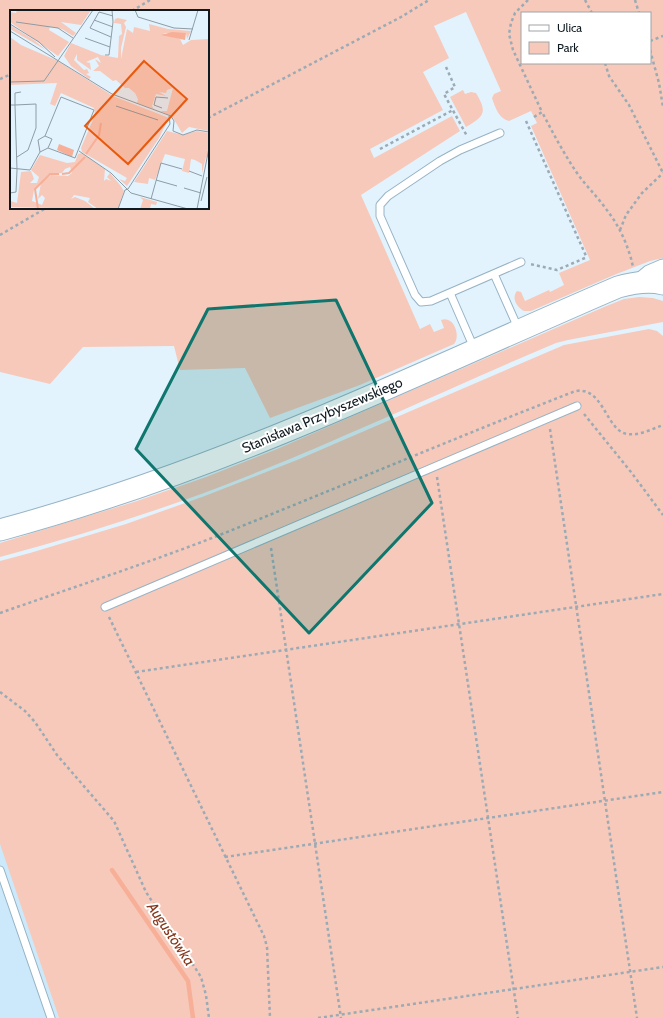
<svg xmlns="http://www.w3.org/2000/svg" width="663" height="1018" viewBox="0 0 663 1018" font-family="Cabin,sans-serif">
<style>
.built{fill:#cbe9fa}
.green{fill:#f7c9ba;fill-rule:evenodd}
.lines{fill:none;stroke-linecap:round;stroke-linejoin:round}
.stream{stroke:#f7af98;stroke-width:4.5}
.lane-casing{stroke:#97b3c4;stroke-width:9}
.street-casing{stroke:#97b3c4;stroke-width:17}
.secondary-casing{stroke:#97b3c4;stroke-width:23}
.path{stroke:#9baab4;stroke-width:2.5;stroke-dasharray:3 3;stroke-linecap:butt}
.lane{stroke:#fff;stroke-width:7}
.street{stroke:#fff;stroke-width:15}
.secondary{stroke:#fff;stroke-width:21}
.marked{fill:#0f766e;fill-opacity:0.2;stroke:#0f766e;stroke-width:3;stroke-linejoin:round}
.labels{text-anchor:middle;dominant-baseline:central;stroke-width:4;stroke-linejoin:round;paint-order:stroke}
.street-label{font-size:14px;fill:#0f1a20;stroke:#fff}
.water-label{font-size:15px;font-style:italic;fill:#85361b;stroke:#fff}
.inset-river{fill:none;stroke:#f7af98;stroke-width:2}
.inset-road{fill:none;stroke:#8e9ca5;stroke-width:1}
.view{fill:#e8590c;fill-opacity:0.15;stroke:#e8590c;stroke-width:2}
.inset-edge{fill:none;stroke:#0f1a20;stroke-width:2}
</style>
<rect width="100%" height="100%" fill="#e2f3fe"/>
<path class="built" d="M0,844L1,845L59,1018H0Z"/>
<path class="green" d="M0,0H663V258L650,261L614,275L531,311H524C517,307 511,298 517,291L521,292L525,301L549,290L550,292L564,285L559,273L590,260L531,126L537,123L531,111L509,121C499,119 495,107 492,98L494,94L501,91L466,12L434,26L449,58L423,72L443,110L370,149L374,158L452,116L460,131L361,195L420,329L430,324L434,332L444,328L441,320C454,315 461,336 454,344L360,385L270,418L245,368L180,370L174,346L83,347L50,384L0,372ZM11,11H208V208H11ZM522,13H650V63H522Z
M463,90L465,94L471,92L476,93C488,113 484,116 466,127L450,97Z
M639,297L653,298L663,301V322L568,340L556,343C454,386 355,433 253,474C171,507 86,534 0,557V543L137,501L206,477L277,449L604,307L624,299Z
M649,329L657,331L663,336V1018H59L0,844V561L30,553L126,524L202,497L297,460L564,345Z"/>
<g class="lines">
<path class="stream" d="M112,870L188,981L193,1018"/>
<g class="lane-casing">
<path id="lane" d="M500,133L460,150L440,161L388,196L380,205V216L415,295L421,302L431,301L521,262
M494,274L518,328
M450,293L474,348
M105,607L577,406
M0,870L51,1018"/>
</g>
<g class="street-casing">
<path id="street" d="M637,283L649,273L663,267"/>
</g>
<g class="secondary-casing">
<path id="secondary" d="M0,530C88,506 175,476 260,442C381,394 499,338 618,287C633,283 648,280 663,284"/>
</g>
<path class="path" d="M528,0L515,13L511,23L509,34L513,50L542,112
M585,0L592,13
M635,0L639,13
M132,11L150,0
M650,41L663,36
M650,50L659,83L663,107
M605,63L609,76L629,105L663,173
M446,67L455,87L444,94L467,136
M0,79L11,74
M534,117L542,112C553,133 564,154 577,173C586,186 597,196 606,209C619,225 629,247 633,267
M208,118L401,17L429,0
M526,121L586,256L585,258L557,270L530,264
M380,149L453,110
M620,230L626,215L642,193L663,173
M0,235L46,208
M584,414L631,472L663,515
M550,429L637,1018
M437,477L518,1018
M271,548L341,1018
M0,613C71,588 142,565 212,538C333,490 452,439 573,392C576,391 580,390 583,391C604,394 608,431 627,434C639,436 652,429 663,425
M109,617L264,936L267,947L270,1018
M136,672L663,594
M0,692L25,711L35,722L57,755L114,821L146,892L201,977L206,995L209,1018
M225,857L663,792
M318,1018L663,967"/>
<use href="#lane" class="lane"/>
<use href="#street" class="street"/>
<use href="#secondary" class="secondary"/>
</g>
<path class="marked" d="M336,300L432,503L309,633L136,449L208,309Z"/>
<g class="labels">
<g class="street-label">
<text transform="translate(322 415) rotate(-23)">Stanisława Przybyszewskiego</text>
</g>
<g class="water-label">
<text transform="translate(171 934) rotate(56)">Augustówka</text>
</g>
</g>
<g transform="translate(10 10)">
<rect width="199" height="199" fill="#e2f3fe"/>
<path d="M7,0H81L71,15L51,12L66,23L63,26L52,19L40,17L39,20L59,32L48,46L0,12V2L6,3ZM108,8L117,10L114,13L116,17L111,38V49L117,19L123,23L124,17L140,21L139,14L158,19L181,21L177,29L176,23H153L170,29L173,35L181,30L199,29V121L179,117L172,123L162,106L150,101H157L163,78L157,80L156,83L149,82L156,86L146,84L142,96L144,99L127,93L128,89L125,83L119,78H115L106,70L103,71L90,61H83L89,56L85,49L91,53L88,47L76,52L80,53L81,60L67,50V44L64,50L74,60L77,59L79,63L76,64L81,67L79,69L61,56L54,46L61,33L91,45L108,48L109,26L112,24L111,14L104,13L105,9ZM0,15L24,30L36,40L0,19ZM0,27L11,35L48,51L103,86L159,108L149,128L117,176L109,169L115,171L117,168L72,142L71,138L85,105L84,98L51,83L45,96L40,94L47,73L0,75ZM157,121L173,125L187,121L199,123V148L196,147L192,163V154L185,150L181,149L179,163L172,161L175,149L155,144L145,170L139,168L138,174L124,172ZM72,143L95,159L94,171L96,169L101,171L97,167L100,163L110,175L114,181L108,198L88,199L78,192L80,188L64,185L61,189L65,187L75,191L85,199L0,197V191L7,193L11,162L21,161L24,169L20,173H27L29,167L21,160L30,145L57,153L65,152L68,144ZM60,157L62,163L58,166L41,165L31,173L28,189L32,185L35,188L32,195L22,191L24,180L39,164L52,163L55,159ZM130,187L147,192L146,195L141,194L140,199H130L133,190Z" fill="#f7c9ba" fill-rule="evenodd"/>
<path d="M162,22L176,23L175,30L151,25ZM49,134L64,140L62,147L47,140Z" fill="#f7af98"/>
<path class="inset-river" d="M76,144L89,125L91,113M52,164L59,163L75,147M28,199L25,179L40,164H49"/>
<path class="inset-road" d="M125,0L128,7L164,18L183,19M84,10L103,17M6,12L48,18L63,28M0,14L29,32L45,47M0,21L102,84L161,106L164,111L163,121L173,125L187,120L199,122M101,27L80,18L89,2L103,6M75,28L100,37M179,30L188,0M95,45H99L103,12L102,0M0,72L34,71L83,0M0,95H5L7,160L6,182L0,183M106,96L148,110M152,98L144,95L146,87L158,88M35,126L42,129L38,138M69,141L101,163L121,183L178,199M7,147L18,140L26,118V94L5,95V83L11,82M0,158L20,160L30,142L38,138L65,148L84,100L51,87L35,126L28,130L30,142M179,161L192,166M146,170L167,176M174,178L191,183M118,179L160,114L159,106M141,189L151,153L172,159M191,191L197,167M108,199L115,180L118,179M187,199L199,138"/>
<path class="view" d="M134,51L177,89L118,154L75,116Z"/>
<rect width="199" height="199" class="inset-edge"/>
</g>
<rect x="521" y="12" width="130" height="52" fill="#ffffff" stroke="#9fa3a6"/>
<rect x="529" y="25" width="20" height="6" fill="#ffffff" stroke="#9fa3a6"/>
<text x="557" y="32" font-size="12" fill="#0f1a20">Ulica</text>
<rect x="529" y="42" width="20" height="12" fill="#f7c9ba" stroke="#9fa3a6"/>
<text x="557" y="52" font-size="12" fill="#0f1a20">Park</text>
</svg>
